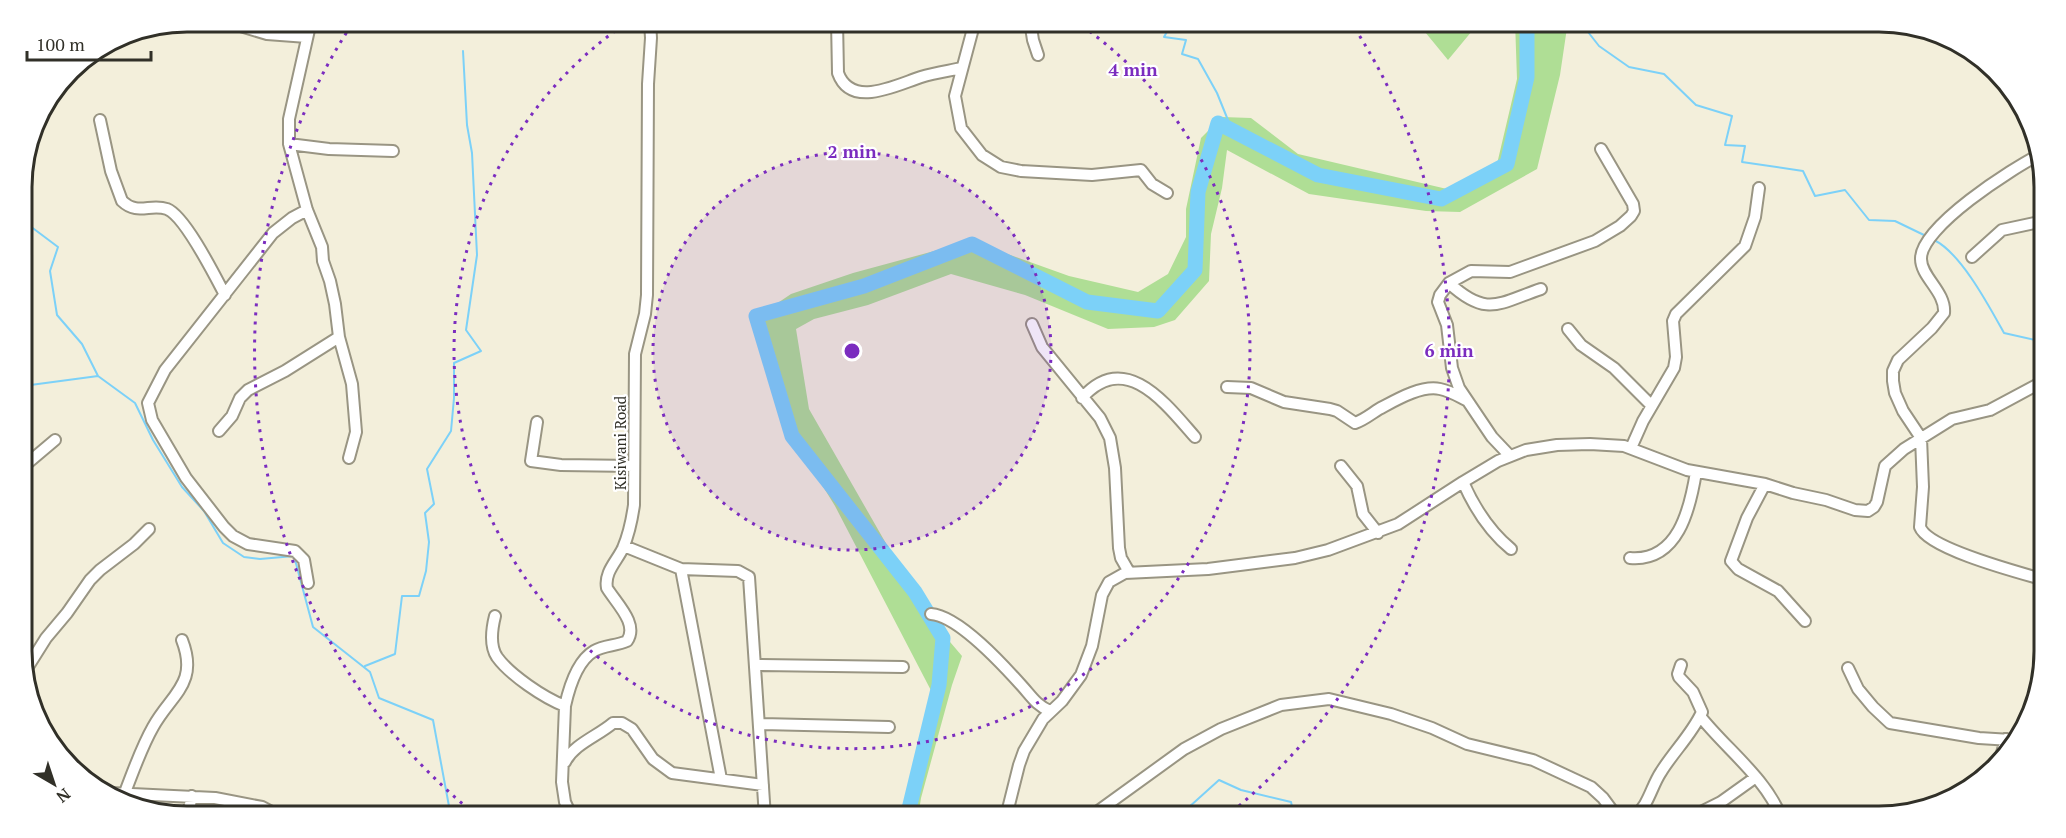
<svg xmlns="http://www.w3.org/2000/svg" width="2066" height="838" viewBox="0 0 2066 838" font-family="'PT Serif',serif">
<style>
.green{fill:#afde95}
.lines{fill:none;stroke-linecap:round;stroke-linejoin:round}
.stream{stroke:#7cd1f8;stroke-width:2}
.river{stroke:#7cd1f8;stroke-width:15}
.minor-casing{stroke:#999583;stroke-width:14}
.minor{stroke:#fff;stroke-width:10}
.ring{fill:none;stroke:#7b2cbf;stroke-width:3;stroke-dasharray:3 6}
.labels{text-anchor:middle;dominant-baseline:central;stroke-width:4.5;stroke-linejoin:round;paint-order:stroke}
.street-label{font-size:15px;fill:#313028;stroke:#fff}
.rim{fill:none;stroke:#313028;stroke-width:3}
.centre{fill:#7b2cbf;stroke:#fff;stroke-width:3}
.ring-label{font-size:18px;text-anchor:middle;font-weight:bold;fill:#7b2cbf;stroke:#fff;stroke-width:4.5;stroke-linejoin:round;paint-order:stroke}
</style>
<rect width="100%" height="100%" fill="#f3efdb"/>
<path class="green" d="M1416,21H1474L1472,31L1448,60Z
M1515,21H1568L1560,75L1537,169L1460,212L1426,211L1309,194L1227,150L1222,188L1211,234L1209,281L1175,320L1154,327L1108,329L1025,295L951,274L868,305L814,319L796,329L809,409L927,615L962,656L952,685L921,798L918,817H907L937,702L835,506L790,433L774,389L754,319L791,294L853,273L971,241L1069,276L1138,292L1168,274L1186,237V209L1201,138L1222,117L1251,118L1298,154L1447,189L1497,164L1517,79Z"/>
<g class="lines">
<path class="stream" d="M1173,21L1164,37L1186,40L1182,54L1198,59L1217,93L1232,130
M1527,31L1539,22L1581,23L1599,46L1629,67L1664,74L1696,105L1732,116L1725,145L1745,146L1742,162L1803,171L1815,196L1845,190L1869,220L1895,221L1926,236
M22,220L58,247L50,271L57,315L82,344L98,376
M1934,240C1961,253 1989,306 2004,333L2044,342
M23,386L98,376L135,403L153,440L182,487L204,511L223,543L244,557L260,559L294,556L313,627L370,672L379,698L433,720L451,817
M365,666L395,654L402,596H419L426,571L429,542L425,513L434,504L427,469L451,431L454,398V363L481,351L466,330L477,255L472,153L467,125L463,51
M1178,817L1219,780L1241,790L1291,802L1293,811L1330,809L1335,817"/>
<path class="river" d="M907,817L939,685L943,638L915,592L792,436L756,316L864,286L972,244L1087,302L1158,311L1195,270L1198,192L1218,123L1318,175L1441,199L1507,164L1527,77V21"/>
<g class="minor-casing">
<path id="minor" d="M224,21L267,34L307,37
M311,21L289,119V144L307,210L322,247L323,261L330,281L335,304L339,337L352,384L356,432L349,458
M837,21L838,73C851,109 896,85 921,77C934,73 948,71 962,68
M975,21L955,96L961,128L982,155L1001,167L1021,171L1092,175L1141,170L1152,184L1167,193
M1030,21L1033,40L1038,55
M100,120L111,171L122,201C138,216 150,203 167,209C185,216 215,276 225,295
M289,144L329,149L393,151
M2039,155C2013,168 1920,227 1921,259C1921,277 1946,292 1944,313L1932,328L1898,360L1893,371V381L1895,393L1903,411L1921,438L1923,487L1920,527C1928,549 2021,573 2045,580
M307,210L292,218L273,233L165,370L148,403L152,420L186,478L224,527L233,536L248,544L295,551L304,560L308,583
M1972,257L2002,230L2044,221
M1449,283C1487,318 1499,303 1541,289
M1032,324L1042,347L1100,418L1110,438L1115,468L1119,548L1121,558L1129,572
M1568,329L1581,345L1614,368L1651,405
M1227,387L1251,388L1284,402L1330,409L1337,411L1355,423C1364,420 1371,414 1379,409C1396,400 1421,385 1440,389C1450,391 1458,396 1466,400
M1082,398C1125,349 1166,404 1195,437
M537,422L531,461L561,465L634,466
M219,431L232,416L240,398L248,390L285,371L339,337
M1631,448L1643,421L1674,368L1676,357L1673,321L1676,314L1745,246L1755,217L1759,188
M1510,456L1492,437L1459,388L1452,368L1447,325L1438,302L1440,295L1449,283L1471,271L1510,272L1595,241L1620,226L1631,216L1634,211L1633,204L1601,149
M1341,466L1357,486L1363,514L1378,533
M23,467L55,440
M1463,482C1474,507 1489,531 1511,549
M1765,484L1747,518L1731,561L1738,569L1778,591L1805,621
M624,546L681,569L738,571L749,577L765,817
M1630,558C1678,562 1690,509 1696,472
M681,569L721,779
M931,614C959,616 1004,666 1022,686C1031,696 1037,706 1050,711
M495,616C492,628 489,645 497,657C510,675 544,698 565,706
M755,665L903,667
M1848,668L1858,689L1873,707L1890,723L1979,738L2011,740
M24,673L46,638L67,613L90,580L100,570L134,544L149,529
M1700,716C1726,749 1765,777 1781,817
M759,724L889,727
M2002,753L2006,739
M565,762C574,744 598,736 613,723H622L632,729L653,759L672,773L763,785
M1965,789L1992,766
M111,793L215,798L262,807L281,817
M124,795C133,772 141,748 153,727C171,694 199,684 182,640
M187,817L192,796
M572,817L565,802L562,782L565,706C569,688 577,661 594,651C604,645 616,646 627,641C639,624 616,603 607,588C604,572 617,561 623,548C629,534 632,519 634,505L635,354L645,314L647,295L648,84L651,38L650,21
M1006,817L1019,765L1024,751L1043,719L1062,701L1081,675L1092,646L1102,595L1109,582L1125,573L1208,569L1295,558L1328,550L1398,524L1463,482L1498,461L1526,450L1557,445L1590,444L1624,446L1687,470L1765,484L1793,493L1826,500L1855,510L1868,511L1874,507L1877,502L1885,466L1904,449L1952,419L1990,410L2044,381
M1090,817L1184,749L1221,729L1281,705L1329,699L1391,714L1432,728L1467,744L1533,760L1591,787L1603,798L1617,817
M1634,817C1649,805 1651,787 1661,772C1674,751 1692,734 1702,712L1693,692L1679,677L1678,674L1681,665
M1691,817L1721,802L1756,777"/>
</g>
<use href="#minor" class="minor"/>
</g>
<circle cx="852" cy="351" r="199" fill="#7b2cbf" fill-opacity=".12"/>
<g class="ring">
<circle cx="852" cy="351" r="199"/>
<path d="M1075 21A398 398 0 1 1 629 21"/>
<path d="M476 815A597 597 0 0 1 354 21M1350 21A597 597 0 0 1 1228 815"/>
</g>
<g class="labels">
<g class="street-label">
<text transform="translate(620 443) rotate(-90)">Kisiwani Road</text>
</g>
</g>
<path d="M0 0H2066V838H0ZM187 32H1879A155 155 0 0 1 2034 187V651A155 155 0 0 1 1879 806H187A155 155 0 0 1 32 651V187A155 155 0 0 1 187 32Z" fill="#fff" fill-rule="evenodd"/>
<path class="rim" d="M187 32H1879A155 155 0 0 1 2034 187V651A155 155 0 0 1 1879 806H187A155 155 0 0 1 32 651V187A155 155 0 0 1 187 32Z"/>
<circle cx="852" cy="351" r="9" class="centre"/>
<g class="ring-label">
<text x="1133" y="76">4 min</text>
<text x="852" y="158">2 min</text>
<text x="1449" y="357">6 min</text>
</g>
<g transform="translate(54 784) rotate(141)" stroke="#ffffff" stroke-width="4.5" paint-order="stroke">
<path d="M0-4.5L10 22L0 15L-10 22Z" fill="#313028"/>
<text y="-9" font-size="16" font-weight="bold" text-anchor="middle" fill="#313028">N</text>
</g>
<path d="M27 51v9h124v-9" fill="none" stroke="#313028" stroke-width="3"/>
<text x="36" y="51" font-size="18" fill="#313028" stroke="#ffffff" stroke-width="4.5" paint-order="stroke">100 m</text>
</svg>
